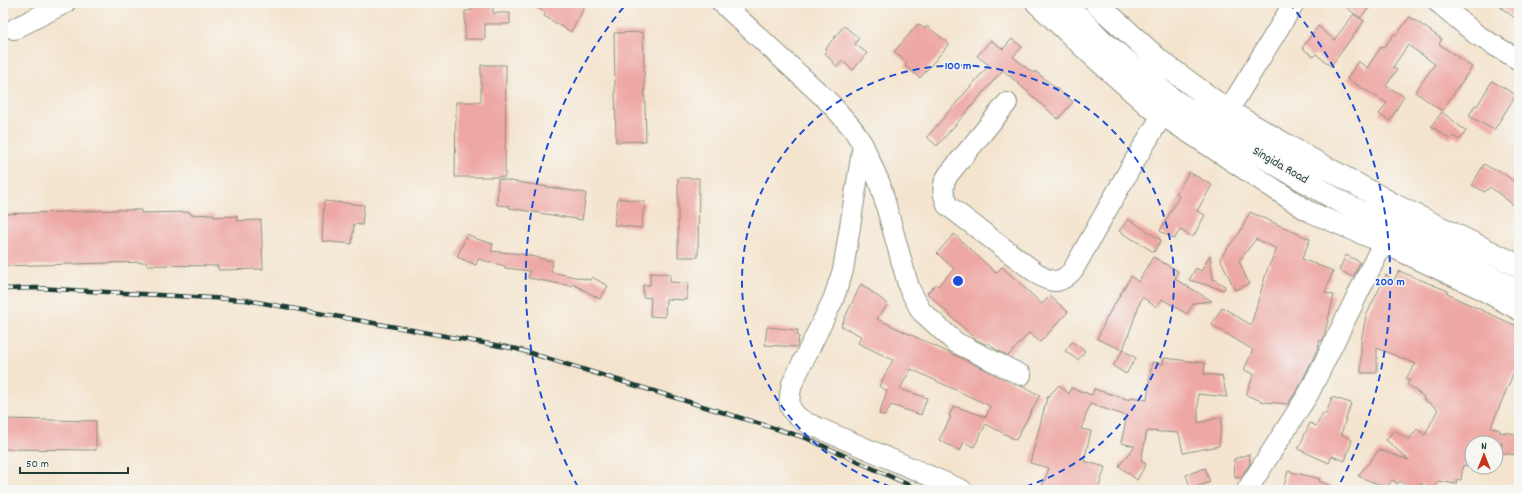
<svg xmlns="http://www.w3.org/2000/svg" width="1522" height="493" viewBox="0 0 1522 493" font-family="Dekko,sans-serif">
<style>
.building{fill:#eea8a4}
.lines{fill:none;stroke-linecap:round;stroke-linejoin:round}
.minor-casing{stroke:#8a9081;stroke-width:22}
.highway-casing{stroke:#8a9081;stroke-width:24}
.minor{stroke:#fff;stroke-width:20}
.highway{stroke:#fff;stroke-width:22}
.rail-casing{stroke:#1f3d34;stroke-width:4.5}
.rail{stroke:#f6f6f2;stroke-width:3;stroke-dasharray:9;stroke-linecap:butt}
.ring{fill:none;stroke:#1d4ed8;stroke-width:2;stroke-dasharray:7 5}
.labels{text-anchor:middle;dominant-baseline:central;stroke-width:3;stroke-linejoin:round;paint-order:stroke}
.street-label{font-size:13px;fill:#1f3d34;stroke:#f6f6f2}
.centre{fill:#1d4ed8;stroke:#f6f6f2;stroke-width:2}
.ring-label{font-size:12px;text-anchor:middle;font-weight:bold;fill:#1d4ed8;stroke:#f6f6f2;stroke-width:3;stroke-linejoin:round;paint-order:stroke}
</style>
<rect width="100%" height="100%" fill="#f6f6f2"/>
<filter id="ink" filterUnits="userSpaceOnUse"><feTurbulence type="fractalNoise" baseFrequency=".025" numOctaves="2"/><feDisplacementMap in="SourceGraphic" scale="8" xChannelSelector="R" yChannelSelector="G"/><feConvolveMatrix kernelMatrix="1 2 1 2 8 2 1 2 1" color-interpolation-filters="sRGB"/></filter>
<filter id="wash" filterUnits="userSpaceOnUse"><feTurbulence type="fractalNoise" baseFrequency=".012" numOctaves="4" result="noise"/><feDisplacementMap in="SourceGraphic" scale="16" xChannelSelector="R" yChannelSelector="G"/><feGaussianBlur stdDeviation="0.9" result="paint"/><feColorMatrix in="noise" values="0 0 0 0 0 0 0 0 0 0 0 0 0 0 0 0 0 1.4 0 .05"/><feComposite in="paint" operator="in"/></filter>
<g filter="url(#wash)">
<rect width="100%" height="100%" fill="#f4e4ce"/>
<g id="blocks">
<path class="building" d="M471,3H493V13H510V24H485V39H465V11H471Z
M528,3H587L571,32L544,16L546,13Z
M1341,3H1373L1360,18Z
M1495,3H1519V21Z
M1354,14L1364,21L1331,66L1316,54L1314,57L1302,48L1318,26L1334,40Z
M1410,17L1442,39L1439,44L1472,67L1442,111L1415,92L1435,64L1408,45L1393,67L1397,70L1386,86L1404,96L1390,121L1379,114L1387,103L1347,79L1358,61L1367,68L1381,47L1384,48L1394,34L1396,35Z
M918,24L925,29L927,26L949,44L920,78L905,66L907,63L894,52Z
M844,26L859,38L855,44L867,53L853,70L842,61L837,67L825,53L827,51L825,49Z
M643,32L646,141L616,142L614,33Z
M1012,39L1022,47L1013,57L1033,73L1035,71L1073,102L1058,119L1003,70L937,146L927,137L989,65L977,56L991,40L1003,49Z
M481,65H506L505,177H455L456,102H481Z
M1492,81L1516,95L1494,130L1469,116L1475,105L1477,106Z
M1442,112L1466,131L1460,140L1453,136L1450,139L1431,126Z
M1484,164L1496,171L1497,169L1519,185V209L1490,187L1485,192L1472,185Z
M1189,172L1212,185L1197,211L1205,215L1193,237L1180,230L1174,239L1160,231L1179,196L1176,194Z
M678,178H699L698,257H678Z
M498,179L586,193L582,220L509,208L510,206L497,205Z
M618,198L645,202L641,228L614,225Z
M324,201L364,205L362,225L354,224L352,244L322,241Z
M117,210H141V213L190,212L191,215L214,214V217L237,216V221L261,220L263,269L218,270V266L147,265L146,262L3,266V214Z
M1250,212L1310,239L1302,259L1333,271L1325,293L1334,295L1324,337L1322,341L1320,340L1317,350L1299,387L1288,404L1264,402L1246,395L1254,374L1244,370L1253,350L1212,325L1222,307L1251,325L1267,270L1277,249L1256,239L1239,261L1249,284L1235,290L1220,258L1240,232Z
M1128,219L1161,240L1154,252L1119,231Z
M467,234L477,239L493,244L491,251L521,254L553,261L551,272L590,280L592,277L608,286L600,299L573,284L572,286L528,278L530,271L505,268V266L478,259L476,265L457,257Z
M954,234L996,273L1002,267L1042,304L1050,296L1068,312L1040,342L1029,333L1008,356L995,349L989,343L987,345L975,339L927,293L936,284L938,286L954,269L937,253Z
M1210,255L1213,279L1225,286L1224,290L1189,280L1196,268L1201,271Z
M1346,255L1360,262L1353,277L1339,270Z
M1153,257L1178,271L1175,279L1212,301L1194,303L1187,314L1162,299L1156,307L1142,297L1123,350L1097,339L1107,317L1131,276L1138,282Z
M1399,271L1448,291L1447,293L1454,296L1453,297L1519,327V360L1491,427L1500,430L1499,432L1519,434V455L1500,453L1502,443H1472V467L1463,465L1461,480L1457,479L1456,484L1438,481L1432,490L1421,483L1417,490H1414L1400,481L1398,484L1392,480L1387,488L1358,476L1379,450L1409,460L1386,440L1394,430L1409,440L1417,429L1425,435L1438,409L1423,399L1424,397L1407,384L1410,380L1406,378L1416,364L1377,348V373H1361V341L1366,316L1386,275L1394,280Z
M650,273L670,274V282L688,283L687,300L666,299L665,317L650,316L651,298L643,297V285H650Z
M861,284L888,304L877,319L1040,395L1016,440L986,424L974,447L964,442L960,451L939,440L951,417L949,416L954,406L986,417L990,406L911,369L900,389L927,398L921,415L891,405L885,416L879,414L887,391L879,386L893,360L858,343L861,336L841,326Z
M767,327L798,330L797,336H799L797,347L765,345Z
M1072,342L1085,351L1078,360L1065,351Z
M1123,350L1136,358L1126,374L1113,366Z
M1164,358L1205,363L1204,374L1222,376L1227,397L1198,394V423L1222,417L1219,446L1183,453L1179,433L1147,431L1141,460L1146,464L1137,480L1119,466L1135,446L1121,443L1127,416L1090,404L1081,429L1091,431L1084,461L1105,467L1098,490H1051L1042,487L1049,468L1030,463L1047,398L1059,385L1069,394L1071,388L1092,395L1094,389L1130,400L1131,397L1147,400L1152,362L1163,364Z
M1332,397L1351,403L1341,434L1352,440L1345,461L1332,456L1329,463L1298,449L1310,423L1316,426L1323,413L1326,414Z
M3,419L96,421V450L3,449Z
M1249,454L1250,464L1241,477L1235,478L1234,459Z
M1205,468L1210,482L1191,489L1186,475Z
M1288,471L1320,479L1319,481L1340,490H1302L1284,486Z"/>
</g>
</g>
<g filter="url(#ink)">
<use href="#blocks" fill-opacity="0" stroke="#8a9081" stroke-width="1"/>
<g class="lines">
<g class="minor-casing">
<path id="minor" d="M722,3L831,104L853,129L863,145L843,270L833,300L792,384C787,405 788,412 807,423L962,490
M1036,3L1089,53L1148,106L1308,211L1383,243L1479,288L1519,310
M1439,3L1477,35L1519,60
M14,29L65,3
M1007,103L948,175C941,186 943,193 947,205L1039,275C1053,284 1062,283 1073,270L1132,165L1169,104
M1228,111L1294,3
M863,145L880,184L909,288L921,311L955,342L1021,375
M1247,490L1309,393L1383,243"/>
</g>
<g class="highway-casing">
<path id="highway" d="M1065,3L1101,40L1172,99L1245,146L1339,201L1519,291
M1096,3L1161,62L1228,111L1310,159L1398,207L1519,266"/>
</g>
<use href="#minor" class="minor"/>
<use href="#highway" class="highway"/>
<g class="rail-casing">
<path id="rail" d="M3,289L37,288L246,300L517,349L806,438L920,490"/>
</g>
<use href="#rail" class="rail"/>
</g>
</g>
<g class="ring">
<path d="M902 490A216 216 0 1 1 1014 490"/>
<path d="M578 487A432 432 0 0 1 627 3M1289 3A432 432 0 0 1 1338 487"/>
</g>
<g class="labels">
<g class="street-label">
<text transform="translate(1280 166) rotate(30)">Singida Road</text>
</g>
</g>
<circle cx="958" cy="281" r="6" class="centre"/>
<g class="ring-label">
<text x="958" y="69">100 m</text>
<text x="1390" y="285">200 m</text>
</g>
<rect width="1522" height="493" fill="none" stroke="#f6f6f2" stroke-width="16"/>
<g transform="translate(1484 455)"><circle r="19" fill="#f6f6f2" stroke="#a0aca6"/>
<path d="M0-3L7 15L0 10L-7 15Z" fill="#c8321e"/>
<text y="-6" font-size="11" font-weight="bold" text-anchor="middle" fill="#1f3d34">N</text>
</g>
<path d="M20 467v6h108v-6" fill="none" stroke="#1f3d34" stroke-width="2"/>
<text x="26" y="467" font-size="12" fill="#1f3d34" stroke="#f6f6f2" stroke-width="3" paint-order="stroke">50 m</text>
</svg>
